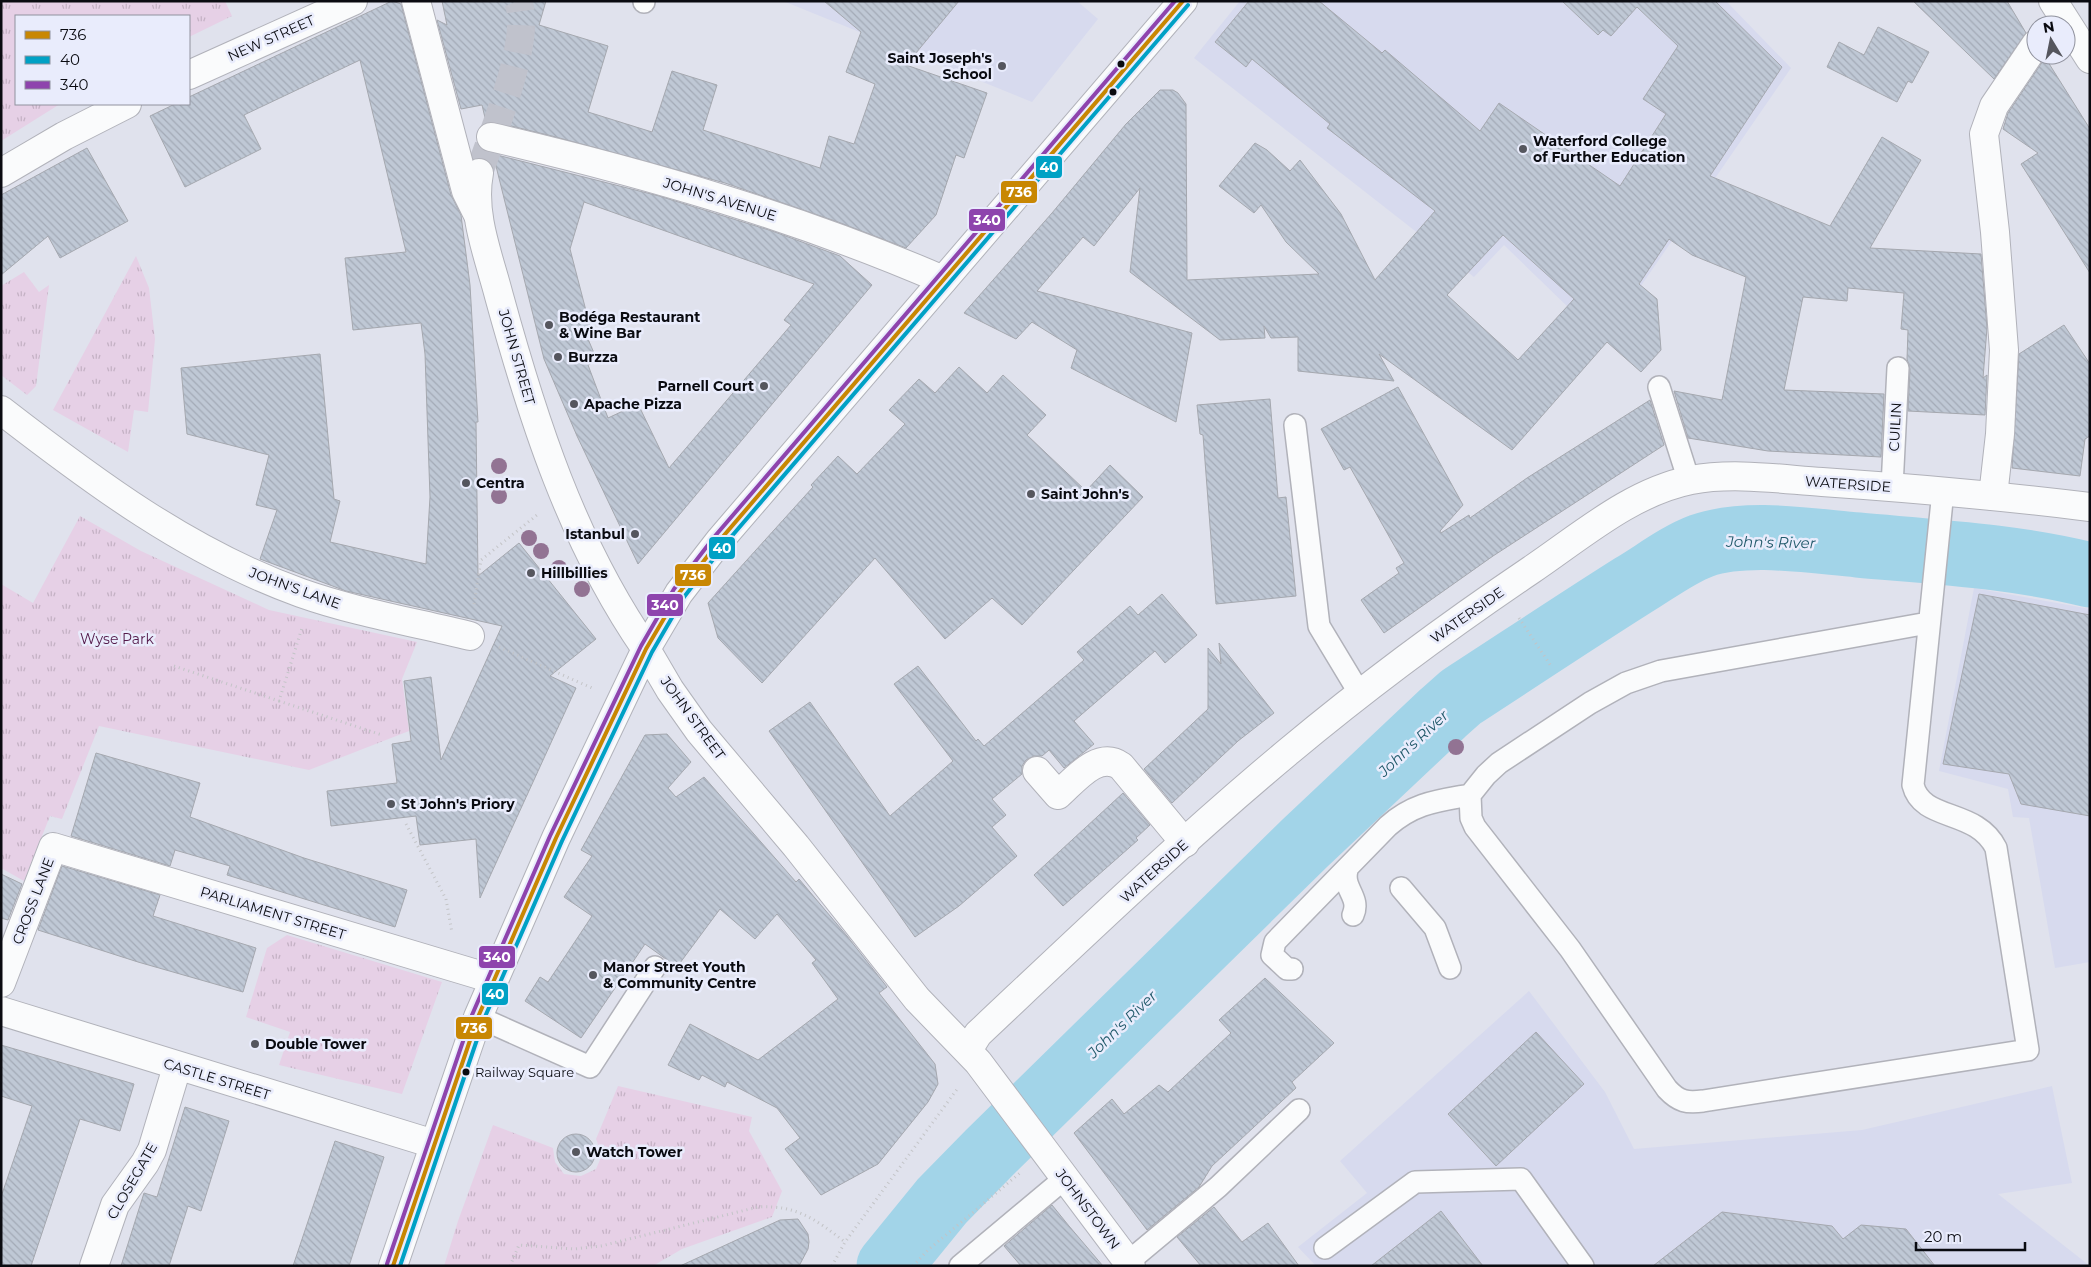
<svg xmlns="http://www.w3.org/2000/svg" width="2091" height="1267" viewBox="0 0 2091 1267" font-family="Montserrat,sans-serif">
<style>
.built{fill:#d7daee}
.grass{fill:url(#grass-tufts)}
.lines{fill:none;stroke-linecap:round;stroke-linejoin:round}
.river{stroke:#a2d4e8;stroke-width:65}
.building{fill:url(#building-back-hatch);stroke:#a5a8af;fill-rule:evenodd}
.minor-tunnel{stroke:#c0c2cc;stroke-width:28;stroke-dasharray:28 14;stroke-linecap:butt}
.service-casing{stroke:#b1b2ba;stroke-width:24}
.pedestrian-casing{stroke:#b1b2ba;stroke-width:30}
.minor-casing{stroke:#b1b2ba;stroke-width:30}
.tertiary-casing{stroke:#b1b2ba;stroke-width:30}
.secondary-casing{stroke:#b1b2ba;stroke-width:30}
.path{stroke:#c3c4c7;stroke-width:3;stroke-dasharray:1 4;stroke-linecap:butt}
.service{stroke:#fafbfc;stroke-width:21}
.pedestrian{stroke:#fafbfc;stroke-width:28}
.minor{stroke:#fafbfc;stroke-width:28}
.tertiary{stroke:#fafbfc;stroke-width:28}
.secondary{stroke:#fafbfc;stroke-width:28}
.bus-1-casing{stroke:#e9ecfc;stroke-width:8}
.bus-2-casing{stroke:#e9ecfc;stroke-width:8}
.bus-3-casing{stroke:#e9ecfc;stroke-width:8}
.bus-1{stroke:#c88703;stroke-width:4}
.bus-2{stroke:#00a1c5;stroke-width:4}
.bus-3{stroke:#8e44ad;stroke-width:4}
.tree{fill:#927393}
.bus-dot{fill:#0a0b11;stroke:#e9ecfc;stroke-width:2}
.poi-dot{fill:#55565e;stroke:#e9ecfc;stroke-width:2}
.labels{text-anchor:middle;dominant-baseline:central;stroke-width:5;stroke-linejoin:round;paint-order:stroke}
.bus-label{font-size:13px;fill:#0a0b11;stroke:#e9ecfc;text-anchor:start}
.street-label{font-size:14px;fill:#0a0b11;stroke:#e9ecfc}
.poi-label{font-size:14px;font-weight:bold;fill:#0a0b11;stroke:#e9ecfc;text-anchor:start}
.park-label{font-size:14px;fill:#53194a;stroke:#e9ecfc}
.water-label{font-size:15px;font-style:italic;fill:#225a6b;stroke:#e9ecfc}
.line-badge{stroke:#e9ecfc;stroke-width:2}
.badge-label{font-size:14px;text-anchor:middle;font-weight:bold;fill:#fff}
</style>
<defs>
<pattern id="grass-tufts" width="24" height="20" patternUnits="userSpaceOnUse" patternTransform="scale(1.25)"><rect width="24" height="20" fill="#e6d0e6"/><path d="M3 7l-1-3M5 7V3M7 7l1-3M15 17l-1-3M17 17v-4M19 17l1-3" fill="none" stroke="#c4b1c4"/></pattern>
<pattern id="building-back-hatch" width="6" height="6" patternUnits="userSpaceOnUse" patternTransform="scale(1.25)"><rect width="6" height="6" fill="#bfc8d5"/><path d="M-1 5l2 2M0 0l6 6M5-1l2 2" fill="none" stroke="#a3aab6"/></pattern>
</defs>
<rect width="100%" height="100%" fill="#e0e2ed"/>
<path class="built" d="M783,1H1077L1098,19L1032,102Z
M1240,1H1726L1791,68L1603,341L1504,245L1474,277L1194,58Z
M1974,588L2090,609V962L2055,968L2029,818L2013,817L2008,789L1939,771Z
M1529,991L1605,1092L1634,1149L1862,1130L2052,1086L2072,1183L1998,1194L2090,1266H1316L1298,1247L1367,1193L1340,1161Z"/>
<path class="grass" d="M1,1H225L232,16L189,37V16H16V104H60L1,141Z
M136,256L149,288L155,339L148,412L134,410L128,452L53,410Z
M24,272L39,292L49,285L36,386L27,395L1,375V286Z
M80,516L141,551L269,610L417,642L402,679L409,731L309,770L99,726L62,819L50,816L24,881L1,868V584L33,603Z
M287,935L442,982L402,1094L279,1065L290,1032L246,1017L267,948Z
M618,1086L752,1117L749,1131L782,1191L772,1217L682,1249L653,1266H444L458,1221L493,1125L553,1148L555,1162L564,1174L581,1176L596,1169L602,1155L596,1139Z"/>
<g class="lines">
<path class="river" d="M889,1266L942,1201L989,1153L1305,843L1443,713L1461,697C1518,660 1575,622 1632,586C1654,573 1677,555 1701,546C1746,530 1811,541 1858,545C1936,552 2014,556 2090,575"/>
</g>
<path class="building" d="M392,1L401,4L451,195L461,215L470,285L478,422H476L478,576L519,543L596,639L550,676L576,688L480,898L476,839L420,845L416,816L331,826L327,791L397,783L392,744L411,741L404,681L431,677L441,760L502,626L346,591L260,559L277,510L256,505L269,455L187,434L181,368L320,354L334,499L340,501L330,542L426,564L430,497L425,354L421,323L353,330L345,258L406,252L360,60L244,115L261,149L185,187L150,116L175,104H189V97Z
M442,1H546L539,25L608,46L588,112L652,132L672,71L717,85L703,130L820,168L829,136L854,144L875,84L846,72L861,32L824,1H959L906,65L987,93L964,158L956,155L936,215L906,248L838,222L725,183L552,136L495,122H486L482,105L461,109L437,20L447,25Z
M1249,1H1319L1382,53L1385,50L1480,131L1499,103L1620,186L1666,114L1643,99L1678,46L1637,7L1611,36L1603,30L1598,35L1562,1H1715L1782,67L1710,176L1830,226L1882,137L1921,160L1870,248L1981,254L1987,328L1983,378L1987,375L1985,415L1908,411L1910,369L1907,359L1908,330L1901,329L1904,293L1848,288L1847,301L1803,297L1784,390L1884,394L1881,457L1768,451L1688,438L1674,391L1722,400L1746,277L1692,255L1669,239L1639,284L1657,299L1661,350L1641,372L1607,342L1512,450L1379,354L1394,381L1298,371V337L1271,338L1264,326L1265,338L1220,340L1130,272L1140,188L1094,246L1083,237L1037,291L1192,333L1176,422L1071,368L1077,350L1032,322L1016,339L964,313L1052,213L1126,124L1160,90H1173L1178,93L1186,104L1187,280L1319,274L1286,242L1261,205L1254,213L1219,186L1255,143L1267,150L1290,171L1300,160L1341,214L1375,280L1435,211L1327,128L1330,124L1252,59L1246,67L1215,42ZM1503,235L1574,299L1518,360L1447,295Z
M1913,1H2007L2026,33L1994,79Z
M1878,27L1929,52L1912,83L1908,81L1897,102L1827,67L1839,42L1864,55Z
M2043,61L2045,64L2048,62L2090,129V273L2021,164L2038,153L2003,129L2008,113Z
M87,148L128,221L60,258L48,236L1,275V195Z
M493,154L659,196L772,231L840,256L872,285L638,564L577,436L544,359ZM584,202L814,284L784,320L791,325L669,468L638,404L608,418L588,365L597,360L585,332L591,330L570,249Z
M2064,325L2090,364V436L2085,439L2080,476L2012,468L2019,354Z
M959,367L987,393L1003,375L1046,415L1027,435L1086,491L1110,465L1143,497L1022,625L992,598L945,639L875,558L762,683L718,638L708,603L813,487L811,485L838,456L857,474L905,424L889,410L919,379L935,393Z
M1398,387L1463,505L1440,531L1441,533L1469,515L1470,518L1527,478L1650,400L1664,445L1493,556L1384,633L1361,600L1399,573L1396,568L1404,563L1350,467L1344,470L1321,429Z
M1270,399L1278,498L1286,497L1296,596L1216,604L1203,435L1200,434L1197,405Z
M1162,594L1197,635L1165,663L1155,651L1074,721L1094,744L1064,768L1049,750L1042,756H1034L1026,760L1022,766V774L992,799L1006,815L992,827L1017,856L959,906L915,937L769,731L810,702L890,816L953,761L894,684L918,666L976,741L978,739L984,746L1084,660L1077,652L1130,606L1138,615Z
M1979,594L2090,615V816L2021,804L2009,774L1943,764Z
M1219,643L1274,713L1238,741L1172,803L1144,769L1208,709V648L1221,664Z
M667,734L691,762L668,788L676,797L704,777L796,882L799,879L847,936L887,987L879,993L935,1064L938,1084L928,1102L878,1164L821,1195L785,1149L800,1138L777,1108L727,1082L725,1087L702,1075L699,1080L668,1065L690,1024L758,1060L838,999L812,963L816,960L777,914L755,939L720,909L677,967L645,944L581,1038L525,1001L540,977L548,982L592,916L564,897L592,856L581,850L645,735Z
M96,753L200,783L190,817L304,858L407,890L395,927L227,875L230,866L175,850L170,866L71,836Z
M1123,793L1150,825L1136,838L1138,840L1063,906L1034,875Z
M62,866L160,895L153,916L256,948L243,992L138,962L38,930Z
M1,874L22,884L8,920L1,918Z
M1265,978L1334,1043L1292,1082L1296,1088L1212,1166L1199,1187L1147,1230L1074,1133L1112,1099L1124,1114L1159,1085L1168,1092L1231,1033L1219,1020Z
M1536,1032L1584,1084L1496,1166L1448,1114Z
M1,1045L134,1084L120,1131L80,1119L31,1266H1V1197L32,1106L1,1096Z
M185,1107L229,1121L201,1211L188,1206L169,1266H121L144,1193L157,1197Z
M557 1153a19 19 0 1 1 38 0a19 19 0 1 1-38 0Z
M335,1141L384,1157L349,1266H293Z
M1052,1205L1069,1226L1103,1266H1021L1004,1246Z
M1214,1207L1242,1242L1268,1223L1299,1266H1201L1177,1237Z
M1441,1211L1483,1266H1371Z
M1722,1212L1832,1226L1843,1239L1861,1225L1906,1229L1935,1266H1653Z
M798,1219L808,1234L809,1242L808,1249L799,1266H680L780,1220Z"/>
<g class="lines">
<path class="minor-tunnel" d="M479,173C492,134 533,38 518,1"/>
<g class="service-casing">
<path id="service" d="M644,1V2
M1659,387L1689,481
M1295,425L1319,626L1360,694
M1892,487L1898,368
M1928,623L1661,671L1626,683L1590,703L1499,763L1486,775L1470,795L1471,818L1475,827L1570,949L1667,1089C1679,1102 1687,1103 1703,1101L2028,1050L1996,848C1976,808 1922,822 1913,785L1943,491
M1347,870C1342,889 1361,897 1353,915
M1401,888L1435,928L1450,968
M1292,969H1287L1272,955L1275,942L1388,826C1414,803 1437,801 1470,795
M478,1017L590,1067L655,967
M1325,1248L1415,1182L1521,1179L1583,1266
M1128,1262L1218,1187L1299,1110
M960,1266L1064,1179"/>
</g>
<g class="pedestrian-casing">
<path id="pedestrian" d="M416,1L466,191L478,215"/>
</g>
<g class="minor-casing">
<path id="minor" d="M189,75L353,1
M491,137C645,173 798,217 943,280
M1,173L64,136L127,104
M479,173C471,214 489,257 499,296C533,420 572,542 646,649
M1,410C94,482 189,553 301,593C355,612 413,622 470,636
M1993,496L2000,434L2004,350L1995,232L1984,134L1994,106L2036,44
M1037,771L1058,795C1075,780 1098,750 1121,766L1185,843
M1,983L53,847L493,979
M94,1266L115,1205L145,1163L152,1150L177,1067"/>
</g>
<g class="tertiary-casing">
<path id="tertiary" d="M1,1011L434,1144
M968,1050L978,1034C1080,938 1182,840 1289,751C1367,686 1448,626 1531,570C1580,537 1631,492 1691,480C1733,472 1779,479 1822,482C1911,488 2001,496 2090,507"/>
</g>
<g class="secondary-casing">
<path id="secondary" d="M2053,1L2090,59
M646,649L670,690L699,731L796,846L917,999L978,1062L1131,1266
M393,1266L478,1017L556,838L646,649L679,593L720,540L1183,1"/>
</g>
<path class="path" d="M474,604L481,560L537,515
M1519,618L1551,666
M499,647L592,688
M174,666L279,701L302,628
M279,701L382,735
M406,824L446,899L452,933
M510,1266L519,1245L574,1249L601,1246L758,1207C797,1205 815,1219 845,1242
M832,1266L845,1242L958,1088
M913,1266L928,1250L1020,1173"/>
<use href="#service" class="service"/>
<use href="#pedestrian" class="pedestrian"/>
<use href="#minor" class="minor"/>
<use href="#tertiary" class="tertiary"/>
<use href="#secondary" class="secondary"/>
<g class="bus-1-casing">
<path id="bus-1" d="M393,1266L478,1017L556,838L646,649L679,593L720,540L1183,1"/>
</g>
<g class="bus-2-casing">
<path id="bus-2" d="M400,1266L484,1019L562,841L652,652L684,597L725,544L1188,5"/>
</g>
<g class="bus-3-casing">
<path id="bus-3" d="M387,1264L472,1015L550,836L641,646L674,589L715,536L1175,1"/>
</g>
<use href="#bus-1" class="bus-1"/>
<use href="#bus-2" class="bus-2"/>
<use href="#bus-3" class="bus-3"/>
</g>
<g class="tree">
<circle cx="499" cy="466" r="8"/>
<circle cx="499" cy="496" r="8"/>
<circle cx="529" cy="538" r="8"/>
<circle cx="541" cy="551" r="8"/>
<circle cx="559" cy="568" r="8"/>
<circle cx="582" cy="589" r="8"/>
<circle cx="1456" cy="747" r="8"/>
</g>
<g class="bus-dot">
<circle cx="1121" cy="64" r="4.5"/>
<circle cx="1113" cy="92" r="4.5"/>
<circle cx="466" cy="1072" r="4.5"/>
</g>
<g class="poi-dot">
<circle cx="1002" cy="66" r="5"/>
<circle cx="1523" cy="149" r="5"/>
<circle cx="549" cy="325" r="5"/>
<circle cx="558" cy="357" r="5"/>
<circle cx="764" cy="386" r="5"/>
<circle cx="574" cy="404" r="5"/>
<circle cx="466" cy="483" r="5"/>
<circle cx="1031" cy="494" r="5"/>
<circle cx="635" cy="534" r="5"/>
<circle cx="531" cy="573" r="5"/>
<circle cx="391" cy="804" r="5"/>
<circle cx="593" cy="975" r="5"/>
<circle cx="255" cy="1044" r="5"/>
<circle cx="576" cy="1152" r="5"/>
</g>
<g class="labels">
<g class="bus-label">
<text x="475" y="1072">Railway Square</text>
</g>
<g class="street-label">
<text transform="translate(271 38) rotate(-24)">NEW STREET</text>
<text transform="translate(720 199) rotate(17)">JOHN'S AVENUE</text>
<text transform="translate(517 357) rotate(74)">JOHN STREET</text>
<text transform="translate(1895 427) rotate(-87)">CUILIN</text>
<text transform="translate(1848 484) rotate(4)">WATERSIDE</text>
<text transform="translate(295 588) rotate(20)">JOHN'S LANE</text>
<text transform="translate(1467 615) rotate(-35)">WATERSIDE</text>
<text transform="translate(693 718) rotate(54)">JOHN STREET</text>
<text transform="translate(1154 871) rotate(-42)">WATERSIDE</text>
<text transform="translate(33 901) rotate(-69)">CROSS LANE</text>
<text transform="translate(273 913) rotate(17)">PARLIAMENT STREET</text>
<text transform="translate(217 1079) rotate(17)">CASTLE STREET</text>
<text transform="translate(132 1181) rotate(-60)">CLOSEGATE</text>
<text transform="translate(1088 1209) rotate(53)">JOHNSTOWN</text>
</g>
<g class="poi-label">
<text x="992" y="58" text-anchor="end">Saint Joseph's<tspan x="992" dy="16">School</tspan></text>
<text x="1533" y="141">Waterford College<tspan x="1533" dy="16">of Further Education</tspan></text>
<text x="559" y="317">Bodéga Restaurant<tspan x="559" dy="16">&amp; Wine Bar</tspan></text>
<text x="568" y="357">Burzza</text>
<text x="754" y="386" text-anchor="end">Parnell Court</text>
<text x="584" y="404">Apache Pizza</text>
<text x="476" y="483">Centra</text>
<text x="1041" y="494">Saint John's</text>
<text x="625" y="534" text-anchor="end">Istanbul</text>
<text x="541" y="573">Hillbillies</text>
<text x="401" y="804">St John's Priory</text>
<text x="603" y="967">Manor Street Youth<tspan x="603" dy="16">&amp; Community Centre</tspan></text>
<text x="265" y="1044">Double Tower</text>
<text x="586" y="1152">Watch Tower</text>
</g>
<g class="park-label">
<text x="117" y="639">Wyse Park</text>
</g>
<g class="water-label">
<text transform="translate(1771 542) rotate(1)">John's River</text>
<text transform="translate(1413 743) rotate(-43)">John's River</text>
<text transform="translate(1122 1024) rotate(-44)">John's River</text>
</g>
</g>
<g class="line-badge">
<rect x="1035" y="155" width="28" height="24" rx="5" fill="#00a1c5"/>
<rect x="1000" y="180" width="38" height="24" rx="5" fill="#c88703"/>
<rect x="968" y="208" width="38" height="24" rx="5" fill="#8e44ad"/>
<rect x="708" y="536" width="28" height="24" rx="5" fill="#00a1c5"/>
<rect x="674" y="563" width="38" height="24" rx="5" fill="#c88703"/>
<rect x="646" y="593" width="38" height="24" rx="5" fill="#8e44ad"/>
<rect x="478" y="945" width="38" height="24" rx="5" fill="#8e44ad"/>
<rect x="481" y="982" width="28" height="24" rx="5" fill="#00a1c5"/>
<rect x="455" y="1016" width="38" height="24" rx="5" fill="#c88703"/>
</g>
<g class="badge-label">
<text x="1049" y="172">40</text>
<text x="1019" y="197">736</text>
<text x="987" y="225">340</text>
<text x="722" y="553">40</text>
<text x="693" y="580">736</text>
<text x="665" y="610">340</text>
<text x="497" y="962">340</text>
<text x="495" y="999">40</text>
<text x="474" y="1033">736</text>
</g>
<rect width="2091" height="1267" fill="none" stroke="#0a0b11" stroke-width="5"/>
<rect x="15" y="15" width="175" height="90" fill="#e9ecfc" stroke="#90929e"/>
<rect x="25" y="31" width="25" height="8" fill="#c88703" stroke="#90929e"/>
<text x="60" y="40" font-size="15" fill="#0a0b11">736</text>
<rect x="25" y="56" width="25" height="8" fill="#00a1c5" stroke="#90929e"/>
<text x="60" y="65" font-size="15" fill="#0a0b11">40</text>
<rect x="25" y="81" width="25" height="8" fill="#8e44ad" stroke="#90929e"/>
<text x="60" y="90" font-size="15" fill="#0a0b11">340</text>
<g transform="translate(2051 40) rotate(350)"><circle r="24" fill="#e9ecfc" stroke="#90929e"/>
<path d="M0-4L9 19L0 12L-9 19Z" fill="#55565e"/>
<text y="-8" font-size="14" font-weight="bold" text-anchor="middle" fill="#0a0b11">N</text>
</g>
<path d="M1916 1242v8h109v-8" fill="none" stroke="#0a0b11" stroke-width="2.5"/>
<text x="1924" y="1242" font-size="15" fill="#0a0b11" stroke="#e9ecfc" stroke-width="4" paint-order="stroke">20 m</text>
</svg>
